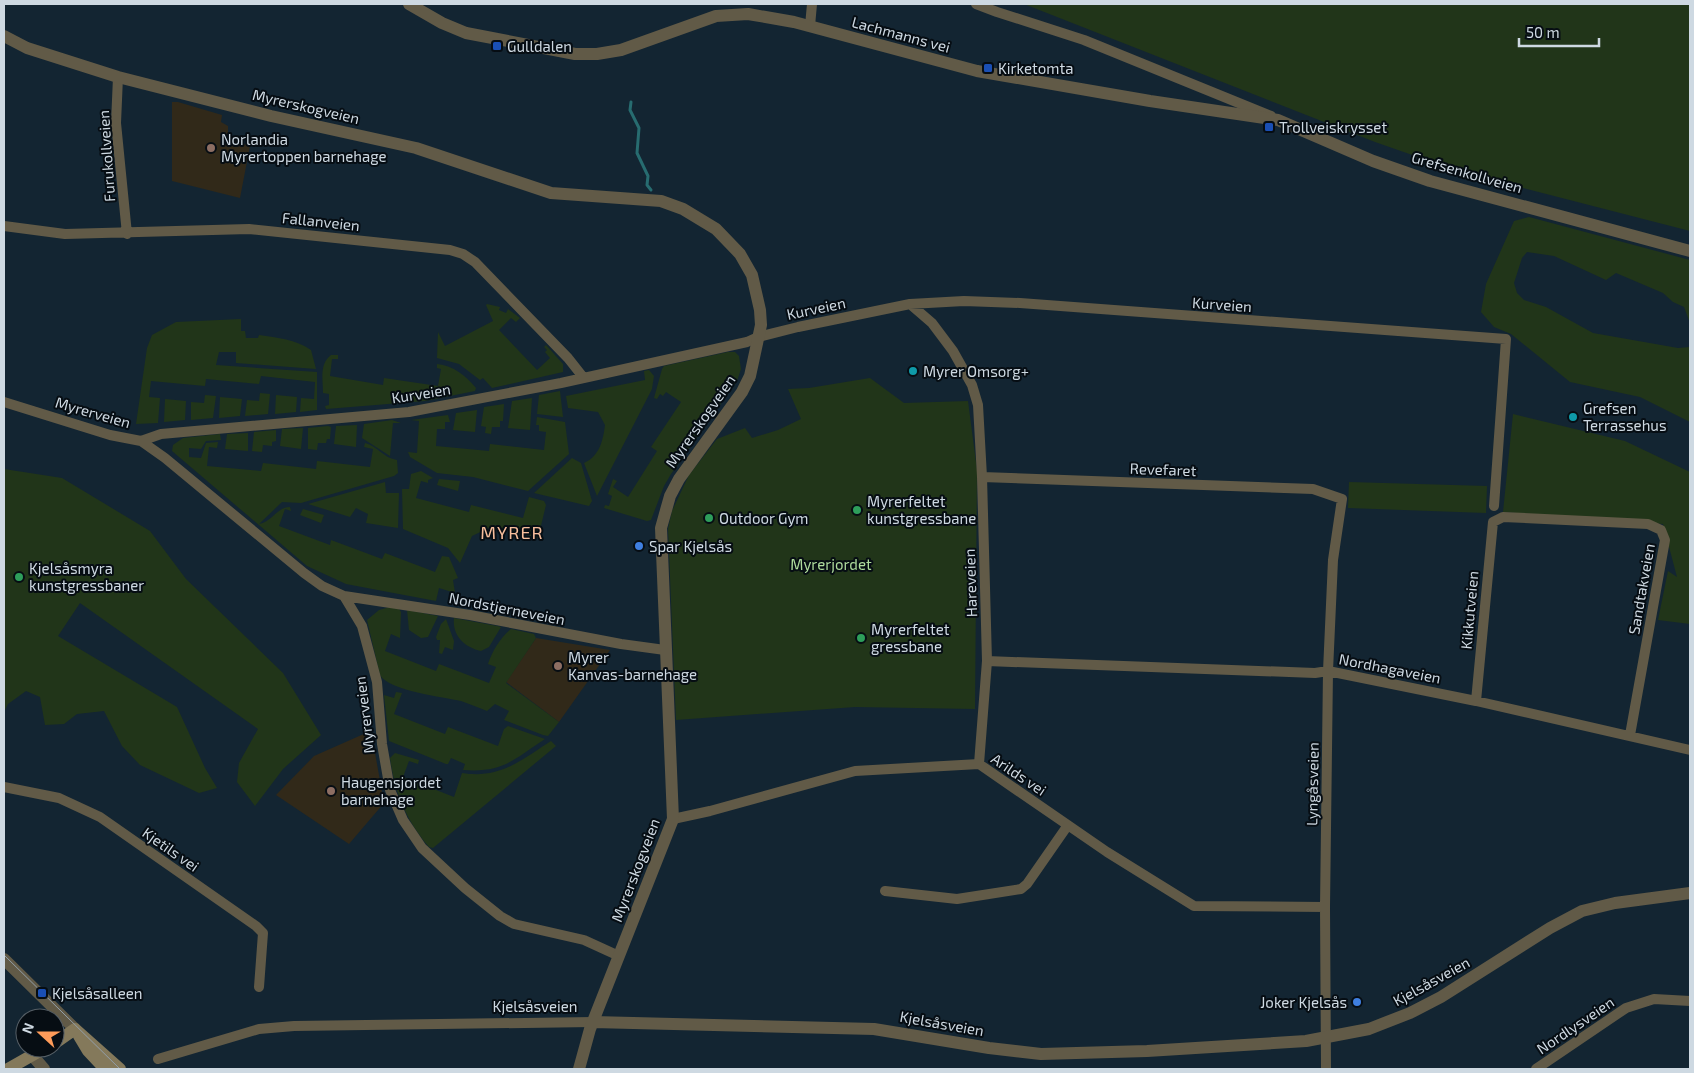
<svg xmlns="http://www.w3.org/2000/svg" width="1694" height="1073" viewBox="0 0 1694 1073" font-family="'Exo 2',sans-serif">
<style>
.education{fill:#312919}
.green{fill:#213519}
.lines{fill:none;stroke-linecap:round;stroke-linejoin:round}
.stream{stroke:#276c70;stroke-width:3}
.minor{stroke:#615a47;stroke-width:10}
.tertiary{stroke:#615a47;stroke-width:12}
.secondary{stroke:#84795b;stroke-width:12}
.tram{stroke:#929fa9;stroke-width:1}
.transit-dot{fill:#1a4fb4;stroke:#060d13;stroke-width:2}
.education-dot{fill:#8d6e63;stroke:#060d13;stroke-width:2}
.culture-dot{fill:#0f9aa8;stroke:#060d13;stroke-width:2}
.leisure-dot{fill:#2e9e5b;stroke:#060d13;stroke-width:2}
.shop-dot{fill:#3f7fe0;stroke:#060d13;stroke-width:2}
.labels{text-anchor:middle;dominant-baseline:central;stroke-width:4;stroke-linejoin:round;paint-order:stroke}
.street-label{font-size:15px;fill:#ced9e2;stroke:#060d13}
.poi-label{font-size:15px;fill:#ced9e2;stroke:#060d13;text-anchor:start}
.park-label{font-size:15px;fill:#afdc9d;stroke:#060d13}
.quarter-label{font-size:18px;letter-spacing:1px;fill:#f7be9c;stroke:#060d13}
</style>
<rect width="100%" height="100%" fill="#132532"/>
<path class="education" d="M172,102H178L222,115L221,122L228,126V138L250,146L240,198L172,181Z
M536,638L610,650L559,722L506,682Z
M366,733L372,736L384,803L349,844L276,795L314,756Z"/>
<path class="green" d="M1024,4H1690V231L1461,172L1375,142Z
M1529,217L1690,260V323L1684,307L1673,302L1663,293L1616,273L1606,280L1554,256L1527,252L1522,258L1514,283L1517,293L1524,300L1546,307L1593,333L1678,348L1690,347V342V422L1640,397L1570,382L1511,334L1494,327L1481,312L1486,284L1514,221Z
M487,304L500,307L499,310L506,313L508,309L520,318L516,322L511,318L499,330L537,370L550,358L545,352L547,350L544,347L546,345L563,364V372L492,388L483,378L480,380L459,364L437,358L438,332L445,346L493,321L486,305Z
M241,319V331H245L246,338H258L259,335C278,338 295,339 311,350L316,369L236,363V352H219L216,365L317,372V410L300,412L301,398L314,399L315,382L261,376L259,384L206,379L205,386L151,381L149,397L160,398L158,423L136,424L147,348L152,335L176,322Z
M728,352H735L739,356L741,369L737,381L671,474L664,486L651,520L647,521L604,508L605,505L609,506L612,496L608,494L613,479L617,481L613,487L628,497L657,451L651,447L681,402L666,392L663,396L660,394L657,399L654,398L662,369L664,366Z
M331,355H338V359H332L330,376L383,385L384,378L438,386L441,369L437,368V364C454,366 465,375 476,388L475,391L425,401L326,409L325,406L329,405V394L323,393C323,380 319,364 331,355Z
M649,370L654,376L652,389L597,496L584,463C600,456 603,440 605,425L598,412L568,408L566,396L645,380L644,371Z
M870,378L904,403L968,401L977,470L975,709L855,707L676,720L668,529L672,511L689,475L717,439L745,428L752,438L778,430L801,419L788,389L809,388Z
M560,391L563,417L537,414L539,395Z
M260,393L270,394L268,414L245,416L247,400L259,401Z
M205,395L216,396L213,418L191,420V402L204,403Z
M276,395L297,397L296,412L275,414Z
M220,397L242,399L240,416L219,418Z
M532,398L530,430L508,428L512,401Z
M165,399L186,401L185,420L164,422Z
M504,404L503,421H500V427H492L491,434L485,433L486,427L481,426L484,407Z
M477,410L475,432L453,430L456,413Z
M1513,414L1625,441L1690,472V624L1658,620L1668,571L1677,577L1663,524L1503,512Z
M448,415L450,422H445V429H437L436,446L489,451L490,444L544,450L546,432L539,431V425H536L537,417L565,422L569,454L528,491L473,477L437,473L410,457L408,452L417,453L419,421L411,420Z
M392,420L401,423H393L390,456L362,438L364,424Z
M357,425L356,447L334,444L336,426Z
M328,426L331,427L330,439H327L326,443H318L317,450L308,449V428Z
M303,428L301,449L280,446L282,429Z
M276,430V441L272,442V446L263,445L262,452L252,451L254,432Z
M248,433V451L225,449L227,434Z
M220,434L221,440L206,441L201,449L189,448V457L201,458L206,443L218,442L217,448L209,447L207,466L261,471L263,463L316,469L317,461L370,467L373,449L364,447L365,443C378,446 383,458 397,460L398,473L394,476L301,503L282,502L259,524C272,522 277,507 290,507L291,511L285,509L279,526L330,545L331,540L382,559L385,553L435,572L442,556L449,557L458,578L453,580L455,593L439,588L436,601L346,584L307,566L172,451L173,445L183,438Z
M572,458L581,463L592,501L589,506L534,493Z
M4,469L62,478L150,531L186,579L283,673L321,735L283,769L255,806L237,782L239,763L258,729L80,603L58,636L177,707L205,768L217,788L199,793L140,765L122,746L104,711L77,714L64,724L45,725L40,697L26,691L8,704L4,712Z
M421,471L433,478L428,480V483L421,481L416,498L469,512L471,505L523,518L529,497L544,501L546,505L538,538L493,526L472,536L460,563L448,548L403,529L402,489H409L411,474Z
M439,479L460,481L458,491L437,485Z
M385,482L386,493H399L398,528L366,523L368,514L356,508L350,517L308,504Z
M1349,482L1487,486L1486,513L1348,508Z
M303,509L324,515L321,523L300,515Z
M390,607L399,609L401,612L400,638L391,634L385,651L436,671L439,664L489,683L496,667L488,664C492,652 500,638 511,629L534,634L536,638L506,683L559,722L548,736L543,735L504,720L509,711L495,704L487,711C479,708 470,704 461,701C444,697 389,691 380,675L367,620L379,610Z
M407,610L438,616L428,637L421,638L409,630Z
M454,618L497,626L501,627L489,647L481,651C464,647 452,635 454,618Z
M446,619L454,641L453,650L445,647L442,654L439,653L440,640H437L436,637L441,624Z
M396,692L402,693L394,714L445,734L448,727L498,746L504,729L508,726L545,739C513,760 503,773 463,770L465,764L451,758L448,764H446L389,741L384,695L394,698Z
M551,741L556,746L433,848L429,847C406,820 395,793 390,758L395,753L419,760L418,764L409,761L403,777L454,797L462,773C500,779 520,761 551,741Z"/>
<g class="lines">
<path class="stream" d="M631,102L630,110L639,128L637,153L648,176L647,185L651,190"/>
<path class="minor" d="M976,4L997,12L1084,40L1271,116
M810,26L812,4
M118,77L116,123L127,234
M4,226L65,234L249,229L450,250L463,254L475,262L568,358L583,377
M910,304L932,323L953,351L972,385L978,405L982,477L987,661L979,764
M4,402L110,435L141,441L165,458L304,573L322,586L344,596L362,626L377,682L382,744L390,790L403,820L422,848L465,888L500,916L514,924L584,940L619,956
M141,441L161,434L409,412L561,383L747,342L758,337L798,327L910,304L964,301L1020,303L1506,339L1494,506
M982,477L1313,489L1342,499L1333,560L1328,671L1325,907L1326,1069
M344,596L470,615L621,644L665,650
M987,661L1315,673L1328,671L1476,701L1690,750
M1476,701L1493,522L1503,517L1648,524L1661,530L1665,540L1630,735
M4,787L59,798L100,817L256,926L263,933L259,987
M673,819L710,811L855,771L979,764L1107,852L1194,906L1325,907
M885,891L957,899L1021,889L1027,884L1068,825
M158,1059L259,1029L294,1026L593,1022
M1536,1069L1626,1008L1654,999L1690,1001"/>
<path class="tertiary" d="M409,4L442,23L466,33L575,54H597L621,50L716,16L748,14L794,22L977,71L1150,101L1278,120L1373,161L1430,181L1690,251
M4,36L27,48L118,77L271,116L416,148L551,193L661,201L683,209L716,229L740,254L752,275L760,310L761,325L750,376L742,392L679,479L670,496L661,528L673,819L590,1029L579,1069
M4,959L75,1029
M593,1022L874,1029L989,1048L1041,1054L1147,1051L1306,1041L1369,1029L1410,1013L1441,997L1550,928L1582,911L1615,903L1690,893
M32,1055L44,1069"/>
<path class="secondary" d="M75,1029L120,1069
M79,1036L88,1051L105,1069
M55,1043L75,1029
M8,1069L45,1048"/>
<path class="tram" d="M4,955L120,1069"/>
</g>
<g class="transit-dot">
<rect x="492" y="41" width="10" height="10" rx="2.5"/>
<rect x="983" y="63" width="10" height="10" rx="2.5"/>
<rect x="1264" y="122" width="10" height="10" rx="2.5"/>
<rect x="37" y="988" width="10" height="10" rx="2.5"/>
</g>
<g class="education-dot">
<circle cx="211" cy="148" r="5"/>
<circle cx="558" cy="666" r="5"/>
<circle cx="331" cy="791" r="5"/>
</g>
<g class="culture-dot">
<circle cx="913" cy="371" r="5"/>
<circle cx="1573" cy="417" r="5"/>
</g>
<g class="leisure-dot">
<circle cx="857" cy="510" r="5"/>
<circle cx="709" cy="518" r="5"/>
<circle cx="19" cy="577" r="5"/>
<circle cx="861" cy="638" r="5"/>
</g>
<g class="shop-dot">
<circle cx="639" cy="546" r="5"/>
<circle cx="1357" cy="1002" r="5"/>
</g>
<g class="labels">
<g class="street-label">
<text transform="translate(901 34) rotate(15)">Lachmanns vei</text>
<text transform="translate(306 106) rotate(13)">Myrerskogveien</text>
<text transform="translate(106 156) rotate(-94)">Furukollveien</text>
<text transform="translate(1467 172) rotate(16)">Grefsenkollveien</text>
<text transform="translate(321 221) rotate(6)">Fallanveien</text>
<text transform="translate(1222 304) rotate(4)">Kurveien</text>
<text transform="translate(816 308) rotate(-12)">Kurveien</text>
<text transform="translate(421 393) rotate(-9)">Kurveien</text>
<text transform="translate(93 412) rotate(16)">Myrerveien</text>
<text transform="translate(700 421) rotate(-55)">Myrerskogveien</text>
<text transform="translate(1163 469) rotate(2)">Revefaret</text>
<text transform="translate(970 583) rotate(-92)">Hareveien</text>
<text transform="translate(1641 589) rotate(-80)">Sandtakveien</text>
<text transform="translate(507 608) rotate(11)">Nordstjerneveien</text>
<text transform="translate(1469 610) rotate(-85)">Kikkutveien</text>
<text transform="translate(1390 668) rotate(11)">Nordhagaveien</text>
<text transform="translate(364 715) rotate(-97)">Myrerveien</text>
<text transform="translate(1019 774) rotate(34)">Arilds vei</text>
<text transform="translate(1312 784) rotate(-89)">Lyngåsveien</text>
<text transform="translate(171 849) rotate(35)">Kjetils vei</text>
<text transform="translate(635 870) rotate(-69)">Myrerskogveien</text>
<text transform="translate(1431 981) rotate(-29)">Kjelsåsveien</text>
<text x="535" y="1006">Kjelsåsveien</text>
<text transform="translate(942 1023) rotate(10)">Kjelsåsveien</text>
<text transform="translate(1575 1025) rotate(-34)">Nordlysveien</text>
</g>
<g class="poi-label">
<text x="507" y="46">Gulldalen</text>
<text x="998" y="68">Kirketomta</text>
<text x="1279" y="127">Trollveiskrysset</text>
<text x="221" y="139">Norlandia<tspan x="221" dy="17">Myrertoppen barnehage</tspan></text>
<text x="923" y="371">Myrer Omsorg+</text>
<text x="1583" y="408">Grefsen<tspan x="1583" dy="17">Terrassehus</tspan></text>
<text x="867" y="501">Myrerfeltet<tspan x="867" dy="17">kunstgressbane</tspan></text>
<text x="719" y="518">Outdoor Gym</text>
<text x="649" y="546">Spar Kjelsås</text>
<text x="29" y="568">Kjelsåsmyra<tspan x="29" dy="17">kunstgressbaner</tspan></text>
<text x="871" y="629">Myrerfeltet<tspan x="871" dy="17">gressbane</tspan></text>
<text x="568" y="657">Myrer<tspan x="568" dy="17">Kanvas-barnehage</tspan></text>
<text x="341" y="782">Haugensjordet<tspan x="341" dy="17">barnehage</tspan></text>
<text x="52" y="993">Kjelsåsalleen</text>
<text x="1347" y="1002" text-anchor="end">Joker Kjelsås</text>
</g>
<g class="park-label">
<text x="831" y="564">Myrerjordet</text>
</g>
<g class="quarter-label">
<text x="512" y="532">MYRER</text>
</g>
</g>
<rect width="1694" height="1073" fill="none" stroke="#ced9e2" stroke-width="10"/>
<g transform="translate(40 1033) rotate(291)"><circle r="24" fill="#060d13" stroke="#565f66"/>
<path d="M0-4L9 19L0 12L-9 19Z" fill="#fe9b59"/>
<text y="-8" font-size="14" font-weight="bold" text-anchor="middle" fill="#ced9e2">N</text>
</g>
<path d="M1519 38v8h80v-8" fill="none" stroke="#ced9e2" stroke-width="2.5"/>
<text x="1526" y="38" font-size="15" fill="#ced9e2" stroke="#060d13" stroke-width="4" paint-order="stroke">50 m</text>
</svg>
